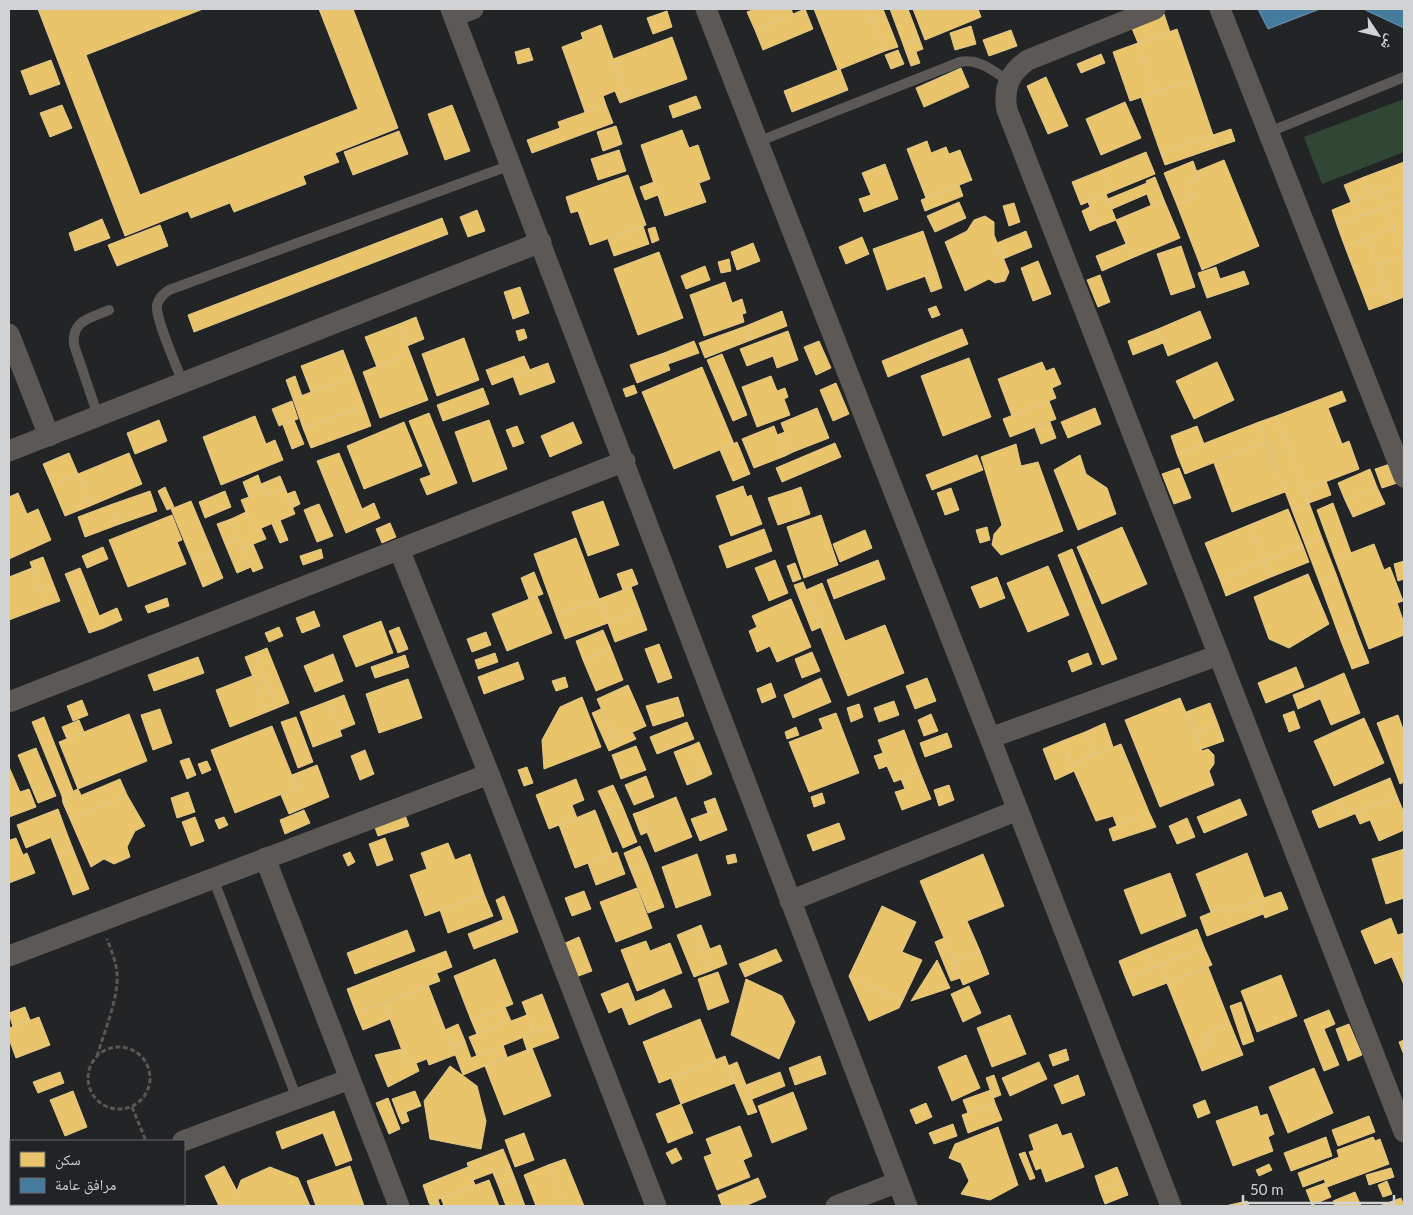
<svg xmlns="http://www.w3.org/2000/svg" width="1413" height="1215" viewBox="0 0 1413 1215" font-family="Lato,'Noto Naskh Arabic',sans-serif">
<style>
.green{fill:#314736}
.homes{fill:#e9c46a;stroke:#e2c88a}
.public{fill:#457b9d;stroke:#6f95ae}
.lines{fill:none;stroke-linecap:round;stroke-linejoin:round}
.path{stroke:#585757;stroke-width:3;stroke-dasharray:5 2.5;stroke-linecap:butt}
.service{stroke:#5b5855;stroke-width:10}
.minor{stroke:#5b5855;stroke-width:21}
</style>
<rect width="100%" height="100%" fill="#222426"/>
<path class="green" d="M1404,99V152L1322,184L1304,137Z"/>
<path class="homes" d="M38,9H68V11L73,9H203L86,55L140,195L358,109L319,9H353L398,128L335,153L339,162L303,176L306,184L234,212L230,203L191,218L188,211L125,236Z
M755,9H791L793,14L755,30L747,12Z
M805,9L813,29L763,50L755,30Z
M814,9H869L885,51L838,70Z
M869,9H883L898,47L885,51Z
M890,9H908L919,38L903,44Z
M913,9H978L981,17L925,40Z
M667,11L672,27L653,34L647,18Z
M1164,14L1170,32L1138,43L1131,26Z
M601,25L628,100L620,103L615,91L603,96L606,105L585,112L562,47L583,39L581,33Z
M971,26L976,44L955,50L950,33Z
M1177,29L1194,79L1154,93L1138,43Z
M1011,30L1017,46L989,56L983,40Z
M672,37L687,79L628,100L613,59Z
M919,38L923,49L907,55L903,44Z
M1138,43L1154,93L1130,101L1113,52Z
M529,48L533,60L518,64L515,52Z
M898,50L904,64L891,69L885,55Z
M916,52L920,63L911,66L907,55Z
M1101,54L1105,63L1081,73L1077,64Z
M51,60L60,84L30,95L21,71Z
M961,68L969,87L924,107L916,88Z
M840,69L848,90L792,112L784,91Z
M1046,77L1068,126L1048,134L1027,86Z
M1194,79L1213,135L1161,154L1141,97Z
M696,96L701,108L673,118L669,106Z
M1125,102L1141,138L1101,155L1086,119Z
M62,105L72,128L50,137L40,113Z
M452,105L470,151L445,160L428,114Z
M606,105L613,123L532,153L527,140L560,128L558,122Z
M616,126L622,144L603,151L597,132Z
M1231,129L1235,141L1217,147L1213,135Z
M682,130L689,148L698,145L710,179L699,183L706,202L665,216L641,145Z
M399,131L408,154L353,175L344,152Z
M1213,135L1217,147L1165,165L1161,154Z
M927,141L931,153L946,147L949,154L960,150L972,180L926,198L907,149Z
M619,150L626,171L598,180L591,159Z
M1146,152L1155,174L1111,192L1102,170Z
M1224,160L1259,246L1202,270L1177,205L1194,198L1188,183L1199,178L1197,171Z
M1193,161L1199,178L1188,183L1194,198L1177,205L1164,173Z
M1404,162V182L1370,195L1364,177Z
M885,164L898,199L864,212L859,199L871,195L862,173Z
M1102,170L1111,192L1081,205L1072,182Z
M628,175L646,225L590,245L578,211L571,213L566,197Z
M1155,177L1164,200L1151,205L1147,194L1112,209L1108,199L1147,183L1146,181Z
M1364,177L1370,195L1351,202L1344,185Z
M654,182L658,195L645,200L640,187Z
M1404,182V200L1386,207L1380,191Z
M959,185L963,196L925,211L921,200Z
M1380,191L1386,207L1361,216L1356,200Z
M1106,194L1116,220L1098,227L1088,202Z
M1164,200L1180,238L1132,258L1116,220Z
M1356,200L1361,216L1337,225L1332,210Z
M1404,200V255L1386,207Z
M959,202L966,218L935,232L927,216Z
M1014,203L1020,222L1009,226L1003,206Z
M1090,207L1098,227L1090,231L1082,211Z
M1386,207L1394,228L1345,247L1337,225Z
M477,210L485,231L468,237L460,217Z
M985,216L994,222V235L1009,272L1005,281L995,283L989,279L965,291L945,242L967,231L974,220Z
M442,218L448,234L194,332L188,315Z
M102,219L110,238L75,251L69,233Z
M160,225L168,246L117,266L108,245Z
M643,226L649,244L614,256L608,239Z
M655,227L659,240L652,243L648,229Z
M1394,228L1404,255L1377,265L1367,238Z
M923,231L937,272L887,290L873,249Z
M1026,231L1032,247L1003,259L997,243Z
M862,237L869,254L846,264L839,247Z
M1367,238L1385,286L1363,294L1345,247Z
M753,243L760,261L737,270L731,252Z
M1126,244L1132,258L1102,271L1096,256Z
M1181,246L1195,287L1171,295L1157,254Z
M659,252L683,318L638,335L614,269Z
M1404,255V297L1391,302L1377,265Z
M729,259L731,271L721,273L718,262Z
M1038,261L1051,294L1033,301L1021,268Z
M705,266L710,280L686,289L681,276Z
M1216,267L1220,279L1244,271L1249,284L1207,298L1198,273Z
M937,272L942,288L931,292L925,276Z
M1100,275L1110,302L1098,307L1087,280Z
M725,282L732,303L742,299L746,313L742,314L744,322L704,336L690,295Z
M1385,286L1391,302L1369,310L1363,294Z
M520,287L529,313L513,319L504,292Z
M936,306L940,315L932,318L928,309Z
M782,311L787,326L751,340L746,326Z
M1200,311L1211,338L1168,356L1158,329Z
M416,317L424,339L407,346L399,324Z
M399,324L410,353L377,367L365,337Z
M746,326L751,340L705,358L699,343Z
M524,329L527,338L519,341L516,331Z
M962,329L968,344L931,359L924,344Z
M1158,329L1163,343L1133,355L1128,341Z
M788,331L798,360L777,368L773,356L747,366L740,349Z
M464,338L479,380L437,396L422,354Z
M694,341L699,353L668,364L664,353Z
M819,341L831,368L816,375L804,347Z
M924,344L931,359L888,377L882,361Z
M343,350L353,376L311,392L301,366Z
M410,353L428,400L380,418L363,372Z
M664,353L670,370L637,383L630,365Z
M722,354L747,415L733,421L707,360Z
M524,356L530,370L492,385L486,370Z
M969,358L991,417L943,436L921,376Z
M1042,362L1046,371L1054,368L1061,384L1052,388L1056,398L1012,416L998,379Z
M1217,362L1234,400L1194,419L1176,381Z
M548,363L555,382L520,395L513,376Z
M702,367L734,444L674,469L642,392Z
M295,376L302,396L293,399L286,380Z
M353,376L364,406L303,428L293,399Z
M771,376L777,391L785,388L788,397L784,399L790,415L757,427L742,387Z
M836,383L849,414L833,421L820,390Z
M634,385L637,393L626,397L623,389Z
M483,388L489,404L443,421L437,405Z
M1342,391L1346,401L1328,408L1342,444L1349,441L1359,469L1304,490L1276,416Z
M292,401L298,419L289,422L282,405Z
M1049,401L1056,419L1010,437L1003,419Z
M282,405L289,422L279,426L272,409Z
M364,406L371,426L311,448L303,428Z
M817,408L829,438L793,452L781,423Z
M1095,408L1101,424L1068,438L1061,422Z
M429,413L457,483L427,495L420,479L431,475L409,421Z
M255,416L266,444L275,440L283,460L221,485L203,437Z
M1276,416L1309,503L1292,510L1259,422Z
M159,420L167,441L135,454L127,433Z
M294,420L304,444L292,449L283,425Z
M489,420L507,469L473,482L455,432Z
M404,422L422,466L364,489L347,446Z
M573,422L582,443L550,457L541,436Z
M1050,422L1056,438L1041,444L1035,428Z
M1259,422L1266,442L1185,474L1177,454Z
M517,426L524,443L513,447L506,430Z
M774,426L785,456L754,468L742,439Z
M1197,426L1204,444L1177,454L1171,436Z
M785,432L793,452L785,456L777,435Z
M737,442L750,474L733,481L720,450Z
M1266,442L1285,492L1232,512L1214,463Z
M835,443L841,457L782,482L776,468Z
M1016,444L1021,466L1038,462L1063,531L1001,555L992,545L994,534L1002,525L981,457Z
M69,453L78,474L52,485L43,464Z
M129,453L142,484L90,506L78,474Z
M339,453L362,509L374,503L380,518L346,533L317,461Z
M977,455L983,470L932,490L926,475Z
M1080,455L1086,474L1107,488L1116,514L1078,530L1054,470Z
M1390,464L1397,483L1382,488L1375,469Z
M1179,468L1191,498L1174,504L1162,474Z
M1370,469L1377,487L1345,500L1338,483Z
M78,474L90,506L65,516L52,485Z
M258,475L261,484L246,490L243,482Z
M280,476L285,488L266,496L261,484Z
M1326,481L1331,495L1309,503L1304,490Z
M261,484L266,496L285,488L295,514L254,531L241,500L249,497L246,490Z
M743,486L747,497L751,495L762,524L731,536L716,496Z
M165,487L174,507L167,510L158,491Z
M801,487L810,514L802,517L793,490Z
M1377,487L1385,504L1353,517L1345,500Z
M951,488L959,510L945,515L937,493Z
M793,490L802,517L778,525L768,498Z
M150,491L157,511L117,525L110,505Z
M225,491L231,507L205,518L199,502Z
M295,491L300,504L292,508L287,494Z
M18,493L27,514L38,509L51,540L9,559V497Z
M191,501L213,554L193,562L171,509Z
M603,501L619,545L588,556L572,512Z
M1309,503L1322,538L1305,544L1292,510Z
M1333,503L1351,553L1335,559L1317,510Z
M319,504L333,536L325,539L311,507Z
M110,505L117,525L85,537L78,517Z
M311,507L325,539L317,542L304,510Z
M1288,509L1303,546L1264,561L1249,525Z
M246,512L254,531L261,528L266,539L243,548L231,519Z
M172,515L182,540L177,542L186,564L128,587L109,540Z
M821,515L838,565L804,578L787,527Z
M231,519L239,538L225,544L217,524Z
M280,520L288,540L280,543L272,524Z
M390,523L396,537L382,543L376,529Z
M1249,525L1264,561L1220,580L1205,543Z
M987,527L990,540L980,543L976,530Z
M1122,527L1147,584L1102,604L1077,547Z
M764,529L772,551L727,568L719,546Z
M865,530L872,548L840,562L833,544Z
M239,538L251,567L237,573L225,544Z
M576,538L599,599L556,615L534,554Z
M1322,538L1336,574L1319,581L1305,544Z
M253,544L263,568L253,572L243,548Z
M1374,544L1384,570L1390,567L1403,601L1397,603L1404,623V635L1369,649L1335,559Z
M1303,546L1309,562L1271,577L1264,561Z
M103,547L108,559L87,568L82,556Z
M321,549L323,558L303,565L300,556Z
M1072,549L1093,602L1079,608L1058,555Z
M213,554L223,578L203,587L193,562Z
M43,557L60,601L46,606L30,562Z
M775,560L788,593L769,601L755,568Z
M878,560L885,579L834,599L827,580Z
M1264,561L1271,577L1226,596L1220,580Z
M1404,561V579L1398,581L1394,564Z
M795,563L801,579L793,582L787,566Z
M1048,566L1069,615L1028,632L1007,583Z
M32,568L46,606L9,620V577Z
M80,568L85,580L70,586L65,574Z
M632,569L638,584L623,590L617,574Z
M534,572L543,594L529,599L521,578Z
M1308,574L1329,624L1289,648L1269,639L1254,597Z
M1336,574L1358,635L1341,641L1319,581Z
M997,577L1005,598L980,608L971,587Z
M85,580L104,628L89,633L70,586Z
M803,582L821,627L812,631L794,585Z
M822,583L845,641L885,625L904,673L848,696L806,590Z
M631,587L640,611L608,623L599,599Z
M537,596L552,633L507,651L492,614Z
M167,598L169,606L148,613L145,606Z
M599,599L608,623L565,639L556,615Z
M791,599L811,647L777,662L770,646L757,652L749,631L757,627L752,616Z
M1093,602L1117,659L1102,665L1079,608Z
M117,608L122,620L104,628L99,616Z
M314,611L320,626L302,633L296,618Z
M640,611L647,630L615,642L608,623Z
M381,621L393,653L356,667L343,636Z
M279,627L283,636L269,642L265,633Z
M399,627L408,649L398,653L389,631Z
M603,630L611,649L583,660L576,641Z
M486,632L491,645L472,652L467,639Z
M1358,635L1369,663L1352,669L1341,641Z
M659,644L672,678L658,683L645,649Z
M267,648L289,703L277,708L255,653Z
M611,649L623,680L596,691L583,660Z
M812,652L820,671L802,678L795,659Z
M255,653L277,708L267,712L245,657Z
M495,653L498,662L478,669L475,660Z
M1088,653L1092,664L1072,672L1068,661Z
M333,654L343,681L315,692L304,666Z
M405,655L409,667L375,678L371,667Z
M198,657L204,673L154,691L148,675Z
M518,662L524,679L484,694L478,677Z
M1296,667L1304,687L1266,703L1258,683Z
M1344,673L1360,713L1331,725L1315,686Z
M252,676L267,712L230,727L216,690Z
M565,677L568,687L556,691L552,681Z
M821,678L831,702L793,718L784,695Z
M927,678L936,701L915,709L906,686Z
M408,679L422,718L379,733L366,694Z
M771,683L776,697L762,703L757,689Z
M628,685L646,726L615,740L597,699Z
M1315,686L1320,699L1298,709L1293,695Z
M344,695L355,724L340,730L329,701Z
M582,697L601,747L544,769L542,740L560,707Z
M678,697L684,716L653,726L646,706Z
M1180,698L1202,751L1208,749L1214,755V764L1209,771L1214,785L1160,807L1125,720Z
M82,700L88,715L73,721L67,706Z
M329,701L342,736L313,747L300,712Z
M894,701L899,715L879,722L874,708Z
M1210,703L1218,724L1195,733L1186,712Z
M859,704L863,717L851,722L847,708Z
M160,709L172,743L153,750L141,715Z
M601,709L615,740L632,732L636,739L609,751L592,713Z
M1294,711L1300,728L1289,732L1283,715Z
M836,713L859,773L809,792L789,742L823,729L819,719Z
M129,714L147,761L78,789L59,742Z
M931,714L938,731L924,736L918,720Z
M1398,715L1404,732V782L1400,784L1377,723Z
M44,717L73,791L62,796L32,722Z
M296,717L313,762L298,768L281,722Z
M1364,718L1384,763L1334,786L1314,741Z
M79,720L84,732L67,739L62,727Z
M687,722L694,739L657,754L650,737Z
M1105,723L1113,747L1093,755L1085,732Z
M1218,724L1224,741L1201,749L1195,733Z
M272,726L297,788L235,813L211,750Z
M796,727L799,735L787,739L785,732Z
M904,730L920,772L894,782L887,766L879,769L874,756L883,753L878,740Z
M1085,732L1093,755L1071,764L1062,741Z
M947,733L952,747L925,757L920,743Z
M1062,741L1074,771L1055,780L1043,749Z
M699,742L712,774L704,778L690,746Z
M1121,744L1149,812L1117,826L1113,816L1096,821L1071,764Z
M636,746L646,770L621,779L612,755Z
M690,746L704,778L687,785L674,752Z
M36,748L56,796L38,803L18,755Z
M365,750L374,774L360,780L351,756Z
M189,758L196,775L187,779L180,761Z
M207,761L211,770L202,774L198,764Z
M317,765L329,797L289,814L281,795L297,788L292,775Z
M9,767L20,792L29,789L36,807L9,817Z
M527,767L533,783L524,786L518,770Z
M920,772L931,799L902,810L895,792L905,789L901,779Z
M646,776L654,797L634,805L625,785Z
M1390,778L1397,796L1347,817L1340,799Z
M120,779L127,795L70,819L63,803Z
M576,779L584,800L572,805L577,818L549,829L536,795Z
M613,785L622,805L607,811L598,791Z
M949,785L954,800L939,806L934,790Z
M78,789L81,795L63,803L62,796Z
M188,792L195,812L177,818L171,798Z
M822,793L825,803L814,807L811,797Z
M127,795L145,826L135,831L127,847L130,857L114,864L104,859L91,867L70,819Z
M1397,796L1404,813V830L1379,841L1370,820L1360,824L1355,813Z
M676,797L692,837L655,852L639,812Z
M715,798L719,809L708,813L704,802Z
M1240,799L1247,815L1204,833L1197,817Z
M1340,799L1347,817L1319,828L1312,811Z
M622,805L637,842L623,848L607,811Z
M58,809L66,831L26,848L17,825Z
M719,809L727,830L700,841L691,819Z
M304,810L310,823L285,834L280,820Z
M595,810L612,854L575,868L559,825Z
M404,812L409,826L378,836L373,822Z
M639,812L648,832L641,835L633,814Z
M1149,812L1156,827L1113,841L1109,829Z
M195,817L204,841L191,846L182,822Z
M224,817L228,825L219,829L215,820Z
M1187,818L1195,837L1177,844L1169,826Z
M839,823L845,839L813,851L807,835Z
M66,831L73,849L58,856L51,838Z
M9,838L10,840L16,838L23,855L27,853L35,873L9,883Z
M385,838L393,860L377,866L369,844Z
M448,843L455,860L470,854L484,894L425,916L410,875L427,869L421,853Z
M640,846L648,865L631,871L624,853Z
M73,849L89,889L73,895L58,856Z
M1404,849V898L1386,904L1372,859Z
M350,852L355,862L348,866L343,855Z
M617,852L625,874L596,885L588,863Z
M1247,853L1264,898L1226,913L1224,907L1211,912L1196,874Z
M697,854L711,895L676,908L662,867Z
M735,854L737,862L728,864L726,856Z
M983,854L1004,906L967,921L980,951L954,962L920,881Z
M648,865L664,907L648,913L631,871Z
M1170,873L1186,916L1141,934L1124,890Z
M637,888L652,928L616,942L600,902Z
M584,891L591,909L572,916L565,898Z
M1281,892L1288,909L1265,918L1258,900Z
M484,894L493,916L448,933L440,910Z
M504,896L512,916L503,919L496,900Z
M1258,900L1263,914L1207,936L1200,917L1224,907L1226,913Z
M882,906L916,922L902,952L922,960L903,1000L849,976Z
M512,916L518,932L474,949L468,934Z
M1391,918L1404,952L1375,964L1361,931Z
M701,925L710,949L720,945L727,964L710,971L694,928Z
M694,928L710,971L694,977L677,935Z
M1197,929L1204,947L1152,968L1145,950Z
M407,930L415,951L355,974L347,953Z
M1404,933V950L1398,935Z
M579,937L592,971L576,977L563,944Z
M944,938L960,978L951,981L935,942Z
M646,941L650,951L670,943L682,973L637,991L621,950Z
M1204,947L1212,965L1167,983L1160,965Z
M776,949L782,961L763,969L757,957Z
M1145,950L1152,968L1126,979L1119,961Z
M446,951L452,967L437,973L430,957Z
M980,951L989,974L963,985L954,962Z
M1404,952V960L1395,964L1392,957Z
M430,957L440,981L356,1013L347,989Z
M757,957L763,969L745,977L739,964Z
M495,959L513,1004L471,1020L454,976Z
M937,960L950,988L911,1001Z
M1404,960V985L1395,964Z
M1160,965L1167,983L1133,996L1126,979Z
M1208,967L1230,1023L1206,1033L1211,1046L1195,1053L1167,983Z
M718,972L729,1002L708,1010L698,979Z
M1281,975L1297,1016L1257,1032L1241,991Z
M849,976L903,1000L899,1008L869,1021Z
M746,979L782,996L795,1022L779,1059L731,1035Z
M628,983L635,1001L609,1013L601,994Z
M428,985L455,1055L429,1065L427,1059L408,1066L384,1003Z
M969,986L981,1013L963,1022L951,994Z
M664,989L672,1007L659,1012L652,995Z
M542,994L554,1025L534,1033L522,1002Z
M652,995L659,1012L629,1025L622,1007Z
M1241,1002L1254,1041L1243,1045L1230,1006Z
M384,1003L390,1019L363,1030L356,1013Z
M25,1007L30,1020L13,1027L9,1013Z
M505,1007L511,1021L477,1034L471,1020Z
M1329,1010L1335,1024L1324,1029L1339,1065L1324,1071L1304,1020Z
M527,1015L534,1033L477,1056L469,1037Z
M1010,1015L1026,1054L992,1067L977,1028Z
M39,1017L50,1045L16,1058L9,1039V1028Z
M700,1019L716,1060L659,1083L643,1042Z
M1230,1023L1243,1055L1202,1071L1195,1053L1211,1046L1206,1033Z
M458,1024L465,1041L452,1046L445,1030Z
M1349,1024L1362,1055L1348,1061L1336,1029Z
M554,1025L559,1038L527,1050L523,1038Z
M1404,1040V1055L1399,1042Z
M465,1041L471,1058L503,1045L507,1057L463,1075L452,1046Z
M532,1048L551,1096L504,1115L485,1066Z
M402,1049L408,1066L416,1063L419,1071L388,1087L375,1055Z
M1066,1049L1069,1060L1053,1066L1049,1055Z
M966,1055L980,1088L952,1101L938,1067Z
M725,1056L735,1083L681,1104L671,1078Z
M820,1056L826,1074L795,1085L789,1068Z
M737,1062L746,1085L737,1089L728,1066Z
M1039,1062L1047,1079L1010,1096L1002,1078Z
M450,1066L477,1086L486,1121L481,1149L430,1139L424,1101Z
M1314,1068L1333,1113L1288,1133L1269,1087Z
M60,1072L64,1083L38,1093L33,1082Z
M780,1072L785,1086L752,1099L746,1085Z
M994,1075L1001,1095L993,1098L986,1078Z
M1078,1075L1085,1095L1062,1104L1054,1085Z
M746,1085L757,1112L748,1115L737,1089Z
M991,1090L995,1103L968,1113L963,1100Z
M73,1091L87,1127L65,1136L50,1100Z
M415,1091L421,1106L398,1115L392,1099Z
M793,1092L807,1129L772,1143L758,1106Z
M388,1098L400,1129L389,1134L376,1103Z
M1205,1100L1210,1113L1198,1118L1193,1105Z
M926,1103L932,1117L916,1124L910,1110Z
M995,1103L1002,1120L968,1133L962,1115Z
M681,1104L693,1133L668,1143L656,1114Z
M1257,1106L1260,1116L1267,1114L1274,1134L1268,1137L1273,1151L1233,1166L1216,1121Z
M334,1111L352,1160L336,1166L323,1133L282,1149L276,1132Z
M406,1112L409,1121L402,1124L398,1115Z
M1369,1116L1375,1132L1338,1146L1332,1130Z
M953,1124L957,1136L934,1144L929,1133Z
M1057,1124L1062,1136L1071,1133L1084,1167L1046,1182L1041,1168L1036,1170L1029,1152L1034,1150L1029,1135Z
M740,1126L752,1156L743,1160L750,1177L717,1190L704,1157L712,1154L706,1139Z
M998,1127L1018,1185L990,1200L961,1194L969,1181L961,1163L949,1158L955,1144Z
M524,1133L534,1160L515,1167L505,1140Z
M1326,1137L1332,1156L1291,1171L1284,1153Z
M1373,1137L1375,1141L1380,1139L1389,1164L1327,1187L1324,1179L1303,1187L1298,1173L1339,1157L1337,1150Z
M676,1148L682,1159L672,1164L666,1153Z
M503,1149L510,1166L473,1180L467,1163Z
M1025,1152L1035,1178L1030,1180L1019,1154Z
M565,1159L584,1206H564L548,1165Z
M1269,1164L1272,1170L1259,1176L1256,1170Z
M548,1165L564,1206H536L524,1175Z
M224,1166L237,1191L231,1206H219L205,1176Z
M350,1166L364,1206H316L307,1181Z
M510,1166L515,1179L498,1185L493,1173Z
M270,1167L298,1178L310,1206H231L241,1180Z
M468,1167L475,1185L429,1203L423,1185Z
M1117,1167L1123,1182L1100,1191L1095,1176Z
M1391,1168L1394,1177L1369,1185L1366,1175Z
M758,1178L766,1197L745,1206H722L718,1195Z
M515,1179L525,1206H506L498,1185Z
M489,1180L499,1206H444L441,1198Z
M1387,1181L1392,1194L1383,1197L1378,1185Z
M1123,1182L1128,1195L1105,1204L1100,1191Z
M1325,1183L1331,1197L1312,1205L1306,1190Z
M1355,1192L1361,1206H1335L1333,1201Z
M1401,1198L1404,1206H1379Z
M438,1200L440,1206H431L429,1203Z
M1247,1201L1249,1206H1225Z"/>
<path class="public" d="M1258,9H1320L1268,29Z
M1363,9H1404V28Z"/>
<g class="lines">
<path class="path" d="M88 1078a31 31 0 1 1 62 0a31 31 0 1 1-62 0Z
M97,1056C104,1032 119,998 117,973C116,961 111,950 107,939
M132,1107L146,1141"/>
<path class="service" d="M1269,132L1404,77
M757,142L960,62C979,58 993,71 1009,81
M183,383C177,367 155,318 157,305C159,298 163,294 169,290L511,165
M98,416L74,345C71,320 91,318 109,310
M213,878L297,1099"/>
<path class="minor" d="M451,9L907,1206
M706,9L990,738L1171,1206
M1155,9L1028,60C1010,72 1003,88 1007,110L1404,1132
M1220,9L1404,477
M454,16L473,9
M9,334L49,436
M9,451L541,242
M399,549L489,774L656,1206
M9,702L625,461
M990,738L1219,655
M265,858L399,1206
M790,901L1018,810
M9,956L489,774
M183,1141L350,1079
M9,1153L11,1159
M29,1204L30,1206
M836,1206L898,1182"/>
</g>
<rect width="1413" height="1215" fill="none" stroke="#d0d2d4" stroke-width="20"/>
<rect x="10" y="1140" width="175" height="65" fill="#212327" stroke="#67696c"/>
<rect x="20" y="1152" width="25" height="15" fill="#e9c46a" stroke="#67696c"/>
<text x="55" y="1165" font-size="15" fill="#d0d2d4">سكن</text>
<rect x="20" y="1178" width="25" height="15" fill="#457b9d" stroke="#67696c"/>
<text x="55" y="1190" font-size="15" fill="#d0d2d4">مرافق عامة</text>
<g transform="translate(1378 35) rotate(125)" stroke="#212327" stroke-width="4" paint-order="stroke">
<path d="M0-4L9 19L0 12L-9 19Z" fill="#d0d2d4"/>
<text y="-8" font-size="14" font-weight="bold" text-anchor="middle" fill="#d0d2d4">ش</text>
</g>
<path d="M1243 1195v8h151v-8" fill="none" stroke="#d0d2d4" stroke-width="2.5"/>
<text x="1250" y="1195" font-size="15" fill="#d0d2d4" stroke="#212327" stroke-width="4" paint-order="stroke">50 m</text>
</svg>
